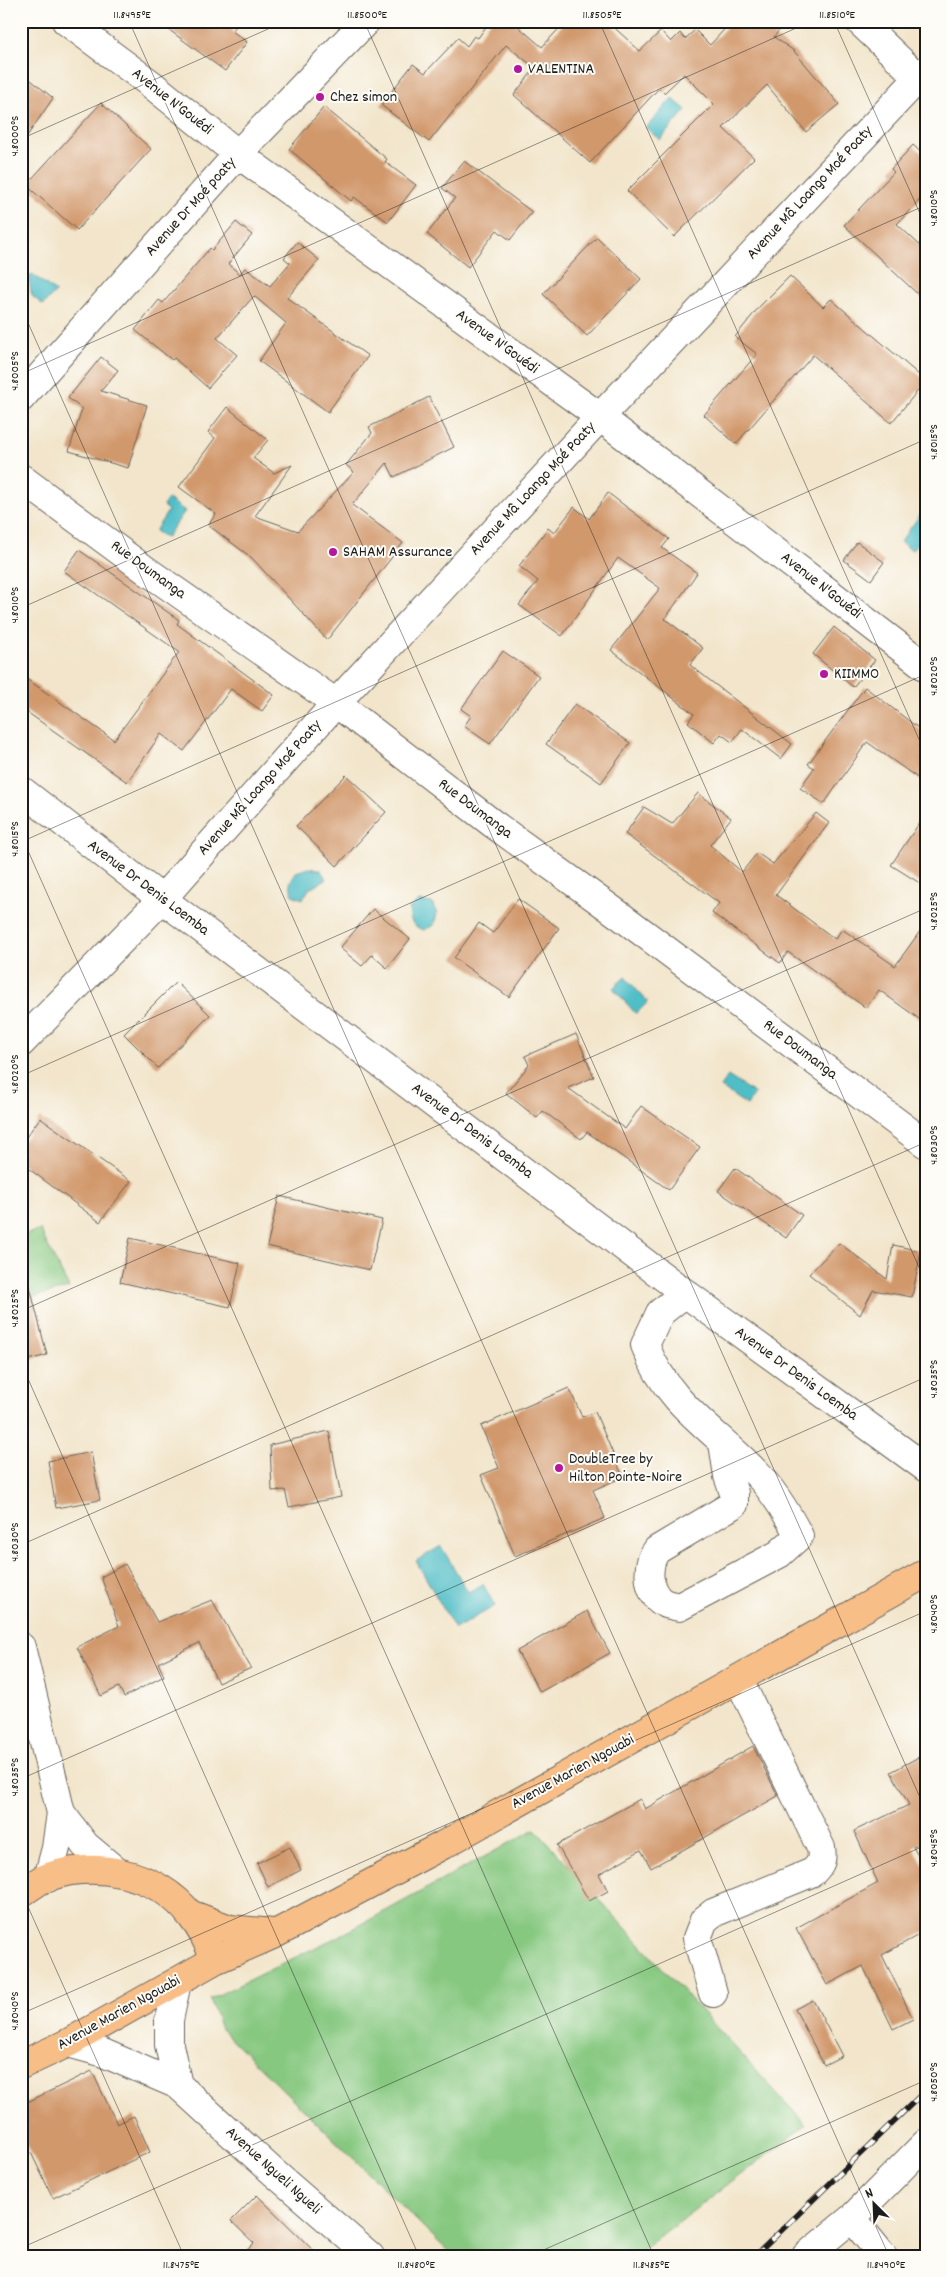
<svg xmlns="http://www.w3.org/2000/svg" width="947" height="2277" viewBox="0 0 947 2277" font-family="Dekko,sans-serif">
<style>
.green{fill:#86c880;stroke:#51724e}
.water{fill:#50bec7;stroke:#366d72}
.building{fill:#d1986c}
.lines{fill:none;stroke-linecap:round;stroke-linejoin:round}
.minor-casing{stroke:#676259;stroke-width:30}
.major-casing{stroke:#676259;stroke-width:30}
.minor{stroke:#fff;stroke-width:28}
.major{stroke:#f7be88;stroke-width:28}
.rail-casing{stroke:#1c1c1c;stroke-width:5.5}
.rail{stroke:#fdfcf7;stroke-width:4;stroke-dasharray:11;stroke-linecap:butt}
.ticks{fill:none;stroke:#1c1c1c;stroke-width:1;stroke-opacity:0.45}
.poi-dot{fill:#b5179e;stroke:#fdfcf7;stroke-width:2}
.labels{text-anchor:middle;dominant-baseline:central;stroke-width:4;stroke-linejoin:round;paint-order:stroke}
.poi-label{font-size:16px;fill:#1c1c1c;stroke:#fdfcf7;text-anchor:start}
.street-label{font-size:16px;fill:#1c1c1c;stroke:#fdfcf7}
.neatline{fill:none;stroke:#1c1c1c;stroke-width:2}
.ticks-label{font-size:12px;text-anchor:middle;fill:#1c1c1c}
</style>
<rect width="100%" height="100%" fill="#fdfcf7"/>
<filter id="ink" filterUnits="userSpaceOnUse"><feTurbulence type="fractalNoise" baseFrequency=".02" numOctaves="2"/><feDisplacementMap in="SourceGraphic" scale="10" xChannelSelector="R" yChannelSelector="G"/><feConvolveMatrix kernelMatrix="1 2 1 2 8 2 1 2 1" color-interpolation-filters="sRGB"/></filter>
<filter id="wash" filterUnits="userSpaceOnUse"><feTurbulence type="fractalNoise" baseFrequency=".0096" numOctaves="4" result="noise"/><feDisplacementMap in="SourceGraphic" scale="20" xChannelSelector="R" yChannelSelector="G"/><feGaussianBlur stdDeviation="1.12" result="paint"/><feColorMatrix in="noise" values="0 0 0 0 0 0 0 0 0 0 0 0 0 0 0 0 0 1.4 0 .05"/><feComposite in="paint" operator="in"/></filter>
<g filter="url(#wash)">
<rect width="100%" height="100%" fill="#f2e5cb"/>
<path class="green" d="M40,1230L69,1288L21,1300V1236Z
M535,1829L806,2125L634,2256H453L221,2029L210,1999L351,1930Z"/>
<path class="water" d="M672,98L686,110L660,140L646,128Z
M32,274L56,292L43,305L32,296L28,277Z
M168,499L185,511L166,538L155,531L168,511L163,506Z
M920,515L926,519V531L912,550L900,542Z
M309,868L321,870L326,879L309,889L303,899L292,895L290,882L296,872Z
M420,901L432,903L437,914L434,925L424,930C411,926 410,920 409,908Z
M625,977L648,1002L636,1014L613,988Z
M728,1076L755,1094L747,1105L720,1087Z
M441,1546L468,1592L483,1584L495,1606L455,1629L416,1561Z"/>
<g id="blocks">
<path class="building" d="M157,21H240L232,31L247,42L225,71Z
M490,21H512L542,47L566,21H607L640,51L661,31L671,42L680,33L685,39L695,30L710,45L732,21H786L774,37L794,51L839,104L806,132L767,85L723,128L754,158L674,237L627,191L714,104L684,74L664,93L659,88L590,163L514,95L535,68L506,45L429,142L381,105L413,64L425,73L458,38L467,46L474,36L478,38Z
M21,72L53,98L21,145Z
M101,103L151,149L77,230L26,185Z
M324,107L387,159L385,162L416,185L388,222L354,197L351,201L289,149Z
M913,145L926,157V193L897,224L926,251V302L844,225L894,172L891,169Z
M464,161L532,212L510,240L497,230L468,267L427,234L455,198L442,188Z
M236,222L252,235L228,264L240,274L245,268L270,286L290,263L284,258L297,242L319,260L287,298L368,356L328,412L259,361L286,323L254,296L217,338L237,355L208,388L174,358L172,360L135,330L159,300L163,303L210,248L212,250Z
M597,237L641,279L587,336L543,294Z
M790,276L823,307L831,299L926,381L891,423L813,355L736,444L704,415L757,354L735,337L759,307Z
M101,357L118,370L101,391L147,405L128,468L69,451L82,409L68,398Z
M429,397L454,447L394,477L387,463L352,505L403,543L327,640L252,558L208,525L216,514L179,487L215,438L208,432L227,407L268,440L253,458L274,473L292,465L255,516L298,531L354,472L346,465L372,433L369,427Z
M608,493L669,539L662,548L697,573L665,619L703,648L690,665L792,744L781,759L742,729L732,742L721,734L714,743L688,722L694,714L611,650L660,588L618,558L562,636L519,605L538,581L519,566L548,528L554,533L574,507L589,519Z
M857,542L884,562L871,580L844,560Z
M79,550L179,620L177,624L274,695L262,711L231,689L184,751L161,734L127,782L21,708V675L114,740L179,652L64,571Z
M834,627L875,660L853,687L813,654Z
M503,651L539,676L490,744L464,726L471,716L461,709Z
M865,687L926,734V784L867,742L824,804L800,788L814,768L808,764Z
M575,704L630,743L601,783L546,744Z
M346,775L386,812L337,866L296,826Z
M698,793L731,818L710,845L742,872L757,853L773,864L816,813L829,823L776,895L835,939L842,929L895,966L926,923V1024L879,990L866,1008L788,952L780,963L712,913L719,903L625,834L644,807L672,824Z
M926,813V887L891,865Z
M518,899L559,928L509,997L454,958L479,923L493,933Z
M373,909L410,939L387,968L372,955L362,966L340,948Z
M176,982L210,1015L158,1068L124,1034Z
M576,1034L594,1077L568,1088L625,1129L641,1106L700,1147L669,1190L587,1132L581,1139L543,1111L537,1118L506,1093L529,1065L525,1056Z
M40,1118L131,1181L100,1222L21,1163V1144Z
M735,1168L802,1215L786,1238L718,1191Z
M279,1196L382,1220L370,1270L267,1246Z
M130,1238L240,1263L230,1307L120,1282Z
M839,1243L887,1279L893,1245L921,1251L912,1297L873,1290L860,1315L809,1274Z
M29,1283L47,1355L21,1362V1284Z
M569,1388L582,1417L595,1412L623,1477L593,1490L605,1518L515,1556L481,1475L499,1468L481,1426Z
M329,1431L341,1497L289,1507L285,1490L272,1491L270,1445Z
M91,1452L100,1500L56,1508L48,1461Z
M125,1564L157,1622L212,1600L251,1668L218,1683L199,1643L158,1663L164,1676L124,1697L119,1687L101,1696L77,1647L119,1626L101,1577Z
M587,1611L610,1653L540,1692L517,1651Z
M753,1746L778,1796L651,1868L641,1850L599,1874L608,1891L589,1901L557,1845L640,1799L645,1809Z
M926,1753V1840L913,1847L926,1869V1931L882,1955L913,2019L893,2029L863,1966L827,1985L796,1928L878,1883L854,1831L909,1805L891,1772Z
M290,1847L301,1870L268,1887L257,1863Z
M813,2000L842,2056L824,2065L795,2009Z
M92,2071L117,2124L134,2116L150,2152L53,2198L21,2132V2105Z
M257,2195L319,2256H242L254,2243L231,2221Z"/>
</g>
</g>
<g filter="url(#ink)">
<use href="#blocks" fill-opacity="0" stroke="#676259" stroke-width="1"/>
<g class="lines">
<g class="minor-casing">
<path id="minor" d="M66,21L151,84L238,154L600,417L926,667
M859,21L926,85
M21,398L238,154L366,21
M21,478L147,571L336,703L492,823L622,917L926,1144
M21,790L162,899L685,1293L926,1468
M21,1043L162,899L336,703L600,417L926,70
M685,1293L660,1313L645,1345C667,1404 715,1430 756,1473C774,1491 787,1513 799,1536L779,1554L679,1607C675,1606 668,1605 664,1603C646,1593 646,1564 657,1550L734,1504V1493L728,1476L723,1443
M21,1647L61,1813L56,1848L48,1878
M61,1813L85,1845L116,1871
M177,1982L169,2020V2045L178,2085
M713,1993L697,1938L704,1920L713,1913L813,1872C821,1864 823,1859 821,1848L739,1680
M68,2043L101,2052L178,2085L272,2171L370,2256
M852,2218L883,2256
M806,2256L852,2218L926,2143"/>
</g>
<g class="major-casing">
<path id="major" d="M21,1893C28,1889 34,1884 41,1880C90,1858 158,1872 191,1916C202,1929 209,1944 215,1960
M190,1914L230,1929L273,1933
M21,2065L68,2043L215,1960L275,1934L443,1845L926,1573"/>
</g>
<use href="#minor" class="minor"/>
<use href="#major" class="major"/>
<g class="rail-casing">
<path id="rail" d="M755,2256L926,2090"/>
</g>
<use href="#rail" class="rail"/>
</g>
</g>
<path class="ticks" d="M129,21L926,1811M364,21L926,1283M599,21L926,755M834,21L926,227M21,139L286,21M21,307L889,2256M21,374L812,21M21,608L926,205M21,835L654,2256M21,842L926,439M21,1076L926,674M21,1311L926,908M21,1363L419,2256M21,1545L926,1142M21,1779L926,1377M21,1891L184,2256M21,2014L926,1611M21,2248L926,1845M530,2256L926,2080"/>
<g class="poi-dot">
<circle cx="518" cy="69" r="5"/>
<circle cx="320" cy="97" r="5"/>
<circle cx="333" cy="552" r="5"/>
<circle cx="824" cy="674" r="5"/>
<circle cx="559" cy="1468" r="5"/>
</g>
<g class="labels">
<g class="poi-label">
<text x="528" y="69">VALENTINA</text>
<text x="330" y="97">Chez simon</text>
<text x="343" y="552">SAHAM Assurance</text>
<text x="834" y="674">KIIMMO</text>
<text x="569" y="1459">DoubleTree by<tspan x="569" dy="18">Hilton Pointe-Noire</tspan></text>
</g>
<g class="street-label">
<text transform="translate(172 102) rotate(38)">Avenue N'Gouédi</text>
<text transform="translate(810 193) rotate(-47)">Avenue Mâ Loango Moé Poaty</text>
<text transform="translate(191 207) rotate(-48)">Avenue Dr Moé poaty</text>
<text transform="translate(497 342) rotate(36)">Avenue N'Gouédi</text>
<text transform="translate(533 489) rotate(-47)">Avenue Mâ Loango Moé Poaty</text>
<text transform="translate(148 570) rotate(36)">Rue Doumanga</text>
<text transform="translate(821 586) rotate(38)">Avenue N'Gouédi</text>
<text transform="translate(260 788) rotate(-48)">Avenue Mâ Loango Moé Poaty</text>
<text transform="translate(475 809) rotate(37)">Rue Doumanga</text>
<text transform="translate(148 888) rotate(37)">Avenue Dr Denis Loemba</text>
<text transform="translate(800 1050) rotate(37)">Rue Doumanga</text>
<text transform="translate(472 1131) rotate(37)">Avenue Dr Denis Loemba</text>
<text transform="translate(796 1374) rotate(36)">Avenue Dr Denis Loemba</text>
<text transform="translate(573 1772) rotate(-29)">Avenue Marien Ngouabi</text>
<text transform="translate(119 2013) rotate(-29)">Avenue Marien Ngouabi</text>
<text transform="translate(273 2171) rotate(42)">Avenue Ngueli Ngueli</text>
</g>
</g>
<rect width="947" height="2277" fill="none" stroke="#fdfcf7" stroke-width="55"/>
<g transform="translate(874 2204) rotate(336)" stroke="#fdfcf7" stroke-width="4" paint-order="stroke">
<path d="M0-4L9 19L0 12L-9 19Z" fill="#1c1c1c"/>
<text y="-8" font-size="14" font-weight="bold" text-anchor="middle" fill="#1c1c1c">N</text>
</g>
<rect x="28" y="28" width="892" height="2222" class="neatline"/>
<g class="ticks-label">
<text x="132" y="18">11.8495°E</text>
<text x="367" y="18">11.8500°E</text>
<text x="602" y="18">11.8505°E</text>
<text x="837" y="18">11.8510°E</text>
<text transform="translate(14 136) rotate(-90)" y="4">4.8000°S</text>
<text transform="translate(933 208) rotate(-90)" y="4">4.8010°S</text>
<text transform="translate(14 371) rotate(-90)" y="4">4.8005°S</text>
<text transform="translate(933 442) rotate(-90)" y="4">4.8015°S</text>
<text transform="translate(14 605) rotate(-90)" y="4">4.8010°S</text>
<text transform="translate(933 676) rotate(-90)" y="4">4.8020°S</text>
<text transform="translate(14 839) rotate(-90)" y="4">4.8015°S</text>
<text transform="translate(933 911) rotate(-90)" y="4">4.8025°S</text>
<text transform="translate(14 1074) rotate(-90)" y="4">4.8020°S</text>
<text transform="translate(933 1145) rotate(-90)" y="4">4.8030°S</text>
<text transform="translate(14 1308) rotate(-90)" y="4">4.8025°S</text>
<text transform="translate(933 1379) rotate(-90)" y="4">4.8035°S</text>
<text transform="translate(14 1542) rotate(-90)" y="4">4.8030°S</text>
<text transform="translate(933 1614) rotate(-90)" y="4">4.8040°S</text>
<text transform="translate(14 1777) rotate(-90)" y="4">4.8035°S</text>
<text transform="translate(933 1848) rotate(-90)" y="4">4.8045°S</text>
<text transform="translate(14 2011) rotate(-90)" y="4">4.8040°S</text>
<text transform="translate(933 2082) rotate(-90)" y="4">4.8050°S</text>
<text x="181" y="2268">11.8475°E</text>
<text x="416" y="2268">11.8480°E</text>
<text x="651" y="2268">11.8485°E</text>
<text x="886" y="2268">11.8490°E</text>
</g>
</svg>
